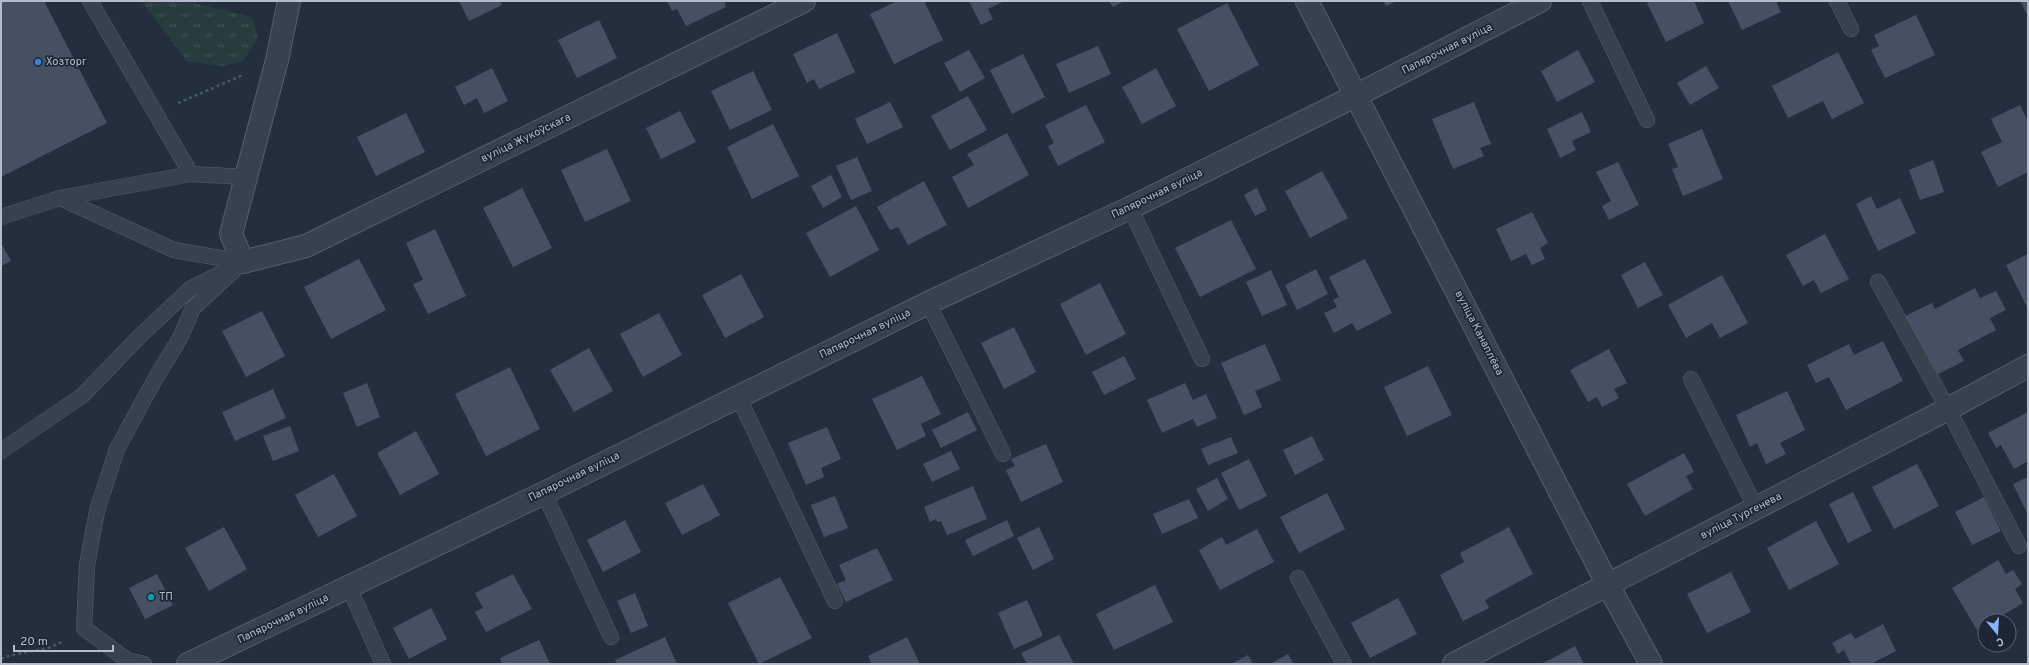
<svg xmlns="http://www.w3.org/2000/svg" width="2029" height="665" viewBox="0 0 2029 665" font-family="Overpass,sans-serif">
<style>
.grass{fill:url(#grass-tufts)}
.building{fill:#455162}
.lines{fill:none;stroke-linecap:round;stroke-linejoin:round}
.lane-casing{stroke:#565f6c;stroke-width:16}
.street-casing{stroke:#565f6c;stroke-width:24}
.path{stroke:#44595c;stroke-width:2.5;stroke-dasharray:3 3;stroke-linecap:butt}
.lane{stroke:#38414e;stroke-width:15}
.street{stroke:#38414e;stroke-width:22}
.shop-dot{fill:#3f7fe0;stroke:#1d2633;stroke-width:1.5}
.culture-dot{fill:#0f9aa8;stroke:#1d2633;stroke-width:1.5}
.labels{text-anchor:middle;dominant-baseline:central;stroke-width:3.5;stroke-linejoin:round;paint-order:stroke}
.street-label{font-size:11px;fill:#b4bcc9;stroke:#1d2633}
.poi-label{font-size:11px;fill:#b4bcc9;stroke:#1d2633;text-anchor:start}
</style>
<defs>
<pattern id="grass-tufts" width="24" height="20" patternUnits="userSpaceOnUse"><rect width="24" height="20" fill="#263c3f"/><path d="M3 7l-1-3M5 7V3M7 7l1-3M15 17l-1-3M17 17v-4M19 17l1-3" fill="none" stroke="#435659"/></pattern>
</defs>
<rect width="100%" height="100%" fill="#242f3e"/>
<path class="grass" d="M141,1H185L252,17L258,39L242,62L221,66L187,61Z"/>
<path class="building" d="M1,1H44L107,123L1,177Z
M459,1H500L502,5L469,21Z
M667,1H724L726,7L686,26L677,9L672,11Z
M897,1H924L943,40L894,64L870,14Z
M969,1H1004L988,9L993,19L981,25Z
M1109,1H1124L1113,7Z
M1383,1H1396L1386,6Z
M1653,1H1694L1704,23L1666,42L1647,3Z
M1728,1H1776L1781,12L1742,30Z
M2020,1H2028V16Z
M1227,3L1259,65L1209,91L1177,29Z
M1916,15L1935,55L1885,78L1871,50L1879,46L1874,35Z
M599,20L617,58L577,78L558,40Z
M837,33L855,72L819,89L814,79L807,83L793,54Z
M1098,46L1111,74L1069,93L1056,64Z
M969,50L985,78L960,92L944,63Z
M1578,50L1595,82L1557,102L1541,71Z
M1838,52L1864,103L1832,119L1823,101L1788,118L1772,86Z
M1023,54L1045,97L1012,114L990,70Z
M1706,66L1719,88L1690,105L1677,83Z
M492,68L508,101L484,113L477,98L464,105L455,87Z
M1156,68L1176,106L1142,124L1122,87Z
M753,71L772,110L730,130L711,91Z
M968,96L987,130L950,150L931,116Z
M890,102L903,127L867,144L855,119Z
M1474,102L1491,144L1480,148L1484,156L1453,169L1432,119Z
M1086,105L1105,142L1058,166L1048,146L1054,143L1045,125Z
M2020,105L2028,122V172L1998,187L1981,152L2002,142L1991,119Z
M680,111L696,142L661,159L646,128Z
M1582,112L1591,132L1572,141L1576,150L1560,158L1547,129Z
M406,113L425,152L376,176L357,137Z
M773,124L799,176L752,199L727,147Z
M1702,129L1723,179L1683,196L1672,169L1678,167L1668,144Z
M1007,133L1029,175L968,208L952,177L974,165L967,154Z
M607,149L631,201L585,222L561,170Z
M857,157L872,191L851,200L836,166Z
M1933,160L1944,192L1920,200L1909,170Z
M1618,162L1639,205L1609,220L1602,206L1611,201L1596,172Z
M1322,171L1348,218L1310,238L1285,191Z
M831,175L842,197L823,208L811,186Z
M924,181L947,225L908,245L898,227L890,230L877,207Z
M522,188L552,248L513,267L483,208Z
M1257,188L1267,210L1255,216L1244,195Z
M1871,196L1877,209L1900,198L1916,233L1878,251L1856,204Z
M856,206L879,250L830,277L806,233Z
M1532,212L1548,243L1540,248L1545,259L1532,265L1526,254L1511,261L1496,229Z
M1231,220L1256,269L1200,297L1175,248Z
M435,229L466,296L428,314L413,284L423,280L406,243Z
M1825,234L1849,279L1821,293L1814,280L1803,286L1786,255Z
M1,243L11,261L1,266Z
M2028,254V309L2006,265Z
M359,259L386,310L331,339L304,287Z
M1365,259L1392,313L1357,331L1352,323L1334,333L1324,313L1337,307L1333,300L1339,297L1329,277Z
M1645,262L1663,295L1638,308L1621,275Z
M1316,269L1328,294L1297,310L1285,285Z
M1271,270L1287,305L1262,316L1246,282Z
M741,274L764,317L725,338L702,295Z
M1722,275L1748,323L1720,338L1712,323L1686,338L1668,305Z
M1100,283L1126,334L1086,355L1060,304Z
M1975,288L1980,298L1996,291L2006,310L1990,318L1996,330L1958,350L1964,361L1936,375L1905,316L1932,303L1935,309Z
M262,311L285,356L246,377L222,331Z
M659,313L682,355L643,377L620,334Z
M1014,327L1036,372L1004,389L981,343Z
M1883,341L1903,381L1846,410L1829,377L1816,383L1807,365L1849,344L1854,355Z
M1265,344L1281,380L1255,391L1262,407L1244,415L1221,363Z
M589,348L613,391L574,412L550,370Z
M1609,349L1627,383L1614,389L1619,398L1602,407L1597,397L1588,402L1570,370Z
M1124,356L1136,379L1104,395L1092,372Z
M1428,366L1452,415L1407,436L1384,387Z
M510,367L540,429L486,456L455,394Z
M922,376L941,414L921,424L926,436L897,450L872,399Z
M367,383L380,417L357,427L343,393Z
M1185,383L1193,400L1206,394L1217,418L1197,427L1193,419L1162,433L1147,400Z
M273,389L286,418L235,441L222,412Z
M1787,391L1805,430L1780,443L1786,454L1766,464L1757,443L1750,447L1736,415Z
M968,412L977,430L941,448L932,430Z
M2028,412V461L2014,469L2001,445L1996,448L1988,433Z
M290,426L299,451L273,461L263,436Z
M827,427L841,459L821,468L824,477L806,485L788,443Z
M416,431L439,474L400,495L377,453Z
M1312,436L1324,460L1295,475L1283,450Z
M1231,437L1238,453L1208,465L1201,449Z
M1046,444L1063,482L1021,502L1006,470L1015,466L1011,459Z
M951,451L960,469L932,482L923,464Z
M1684,453L1694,472L1686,476L1693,489L1645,516L1627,484Z
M1249,459L1267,496L1239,510L1221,473Z
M1917,464L1939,506L1894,529L1872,487Z
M334,474L357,516L318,537L295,495Z
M2028,477V515L2013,484Z
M1217,478L1228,499L1208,511L1196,489Z
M703,484L720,515L682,535L665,503Z
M973,486L987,519L947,535L941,521L937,522L936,519L930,522L924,507Z
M1853,492L1872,531L1848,543L1829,504Z
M1327,493L1345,529L1299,553L1280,517Z
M835,496L848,528L824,537L811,505Z
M1984,497L2001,531L1972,545L1955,512Z
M1189,499L1198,518L1162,534L1153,514Z
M625,520L641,552L603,572L587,540Z
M1007,520L1014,536L973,556L965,540Z
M1816,521L1839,564L1789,590L1767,548Z
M224,527L247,569L209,591L185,548Z
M1039,527L1054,559L1033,570L1017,538Z
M1509,527L1533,574L1485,600L1489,608L1463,621L1440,575L1464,562L1460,553Z
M1257,529L1274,562L1220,590L1199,550L1222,537L1226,545Z
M877,548L893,580L846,602L837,584L846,580L839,565Z
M1998,560L2006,574L2013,570L2022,584L2015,589L2023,603L1993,621H1985V626L1977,630L1952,588Z
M1731,572L1751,612L1707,633L1687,594Z
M157,574L173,605L145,619L129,588Z
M513,574L532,609L486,632L475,612L483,608L475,593Z
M780,577L812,638L759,664L728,603Z
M1155,585L1173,622L1114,650L1096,614Z
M635,593L648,626L631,633L617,601Z
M1398,598L1417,634L1370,658L1351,623Z
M1027,600L1043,636L1014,649L998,613Z
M431,608L447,639L409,659L393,628Z
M1883,624L1896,651L1871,664H1851L1844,650L1838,654L1832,643L1851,633L1855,639Z
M1059,635L1074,664H1027L1021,653Z
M665,637L677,664H617L615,660Z
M907,637L920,664H872L868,656Z
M539,640L550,664H502L500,658Z
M1575,646L1584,664H1541L1553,658Z
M1288,654L1293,664H1270Z
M1248,655L1253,664H1231L1235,662Z"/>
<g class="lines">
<g class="lane-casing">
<path id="lane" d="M90,1L191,174
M1590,1L1647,120
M1837,1L1851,29
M60,198L174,250L243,262
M1130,208L1202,359
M1,217L60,198L191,174L247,177
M1878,282L1948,409L2019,546
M928,303L1003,454
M1691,379L1756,508
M738,396L835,601
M1,451L82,396L140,336L190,289L226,271
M544,493L611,637
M1298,578L1344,664
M349,587L383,664
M144,664L127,660L84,628L87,565L97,511L117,449L154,381L180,338L193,308L243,262"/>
</g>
<g class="street-casing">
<path id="street" d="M289,1L277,60L231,234L243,262L306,246L804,1
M1307,1L1608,585L1651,664
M188,664L544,493L928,303L1130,208L1357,95L1540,1
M1454,664L1948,409L2028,366"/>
</g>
<path class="path" d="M178,103L243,75
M1,659C21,650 45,653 63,641"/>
<use href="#lane" class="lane"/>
<use href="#street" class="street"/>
</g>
<circle class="shop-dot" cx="38" cy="62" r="4"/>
<circle class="culture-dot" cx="151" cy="597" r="4"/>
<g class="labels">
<g class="street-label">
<text transform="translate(1447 49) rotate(-27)">Папярочная вуліца</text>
<text transform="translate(526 138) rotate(-26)">вуліца Жукоўскага</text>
<text transform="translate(1157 194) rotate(-26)">Папярочная вуліца</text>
<text transform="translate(1479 333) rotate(63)">вуліца Канаплёва</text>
<text transform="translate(865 334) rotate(-26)">Папярочная вуліца</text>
<text transform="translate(574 477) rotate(-26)">Папярочная вуліца</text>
<text transform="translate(1741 516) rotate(-27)">вуліца Тургенева</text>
<text transform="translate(283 619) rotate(-26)">Папярочная вуліца</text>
</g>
<g class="poi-label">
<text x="46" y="62">Хозторг</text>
<text x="159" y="597">ТП</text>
</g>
</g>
<rect width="2029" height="665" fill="none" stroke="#b4bcc9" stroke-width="4"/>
<g transform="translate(1997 633) rotate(162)"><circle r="19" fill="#1d2633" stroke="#59626f"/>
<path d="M0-3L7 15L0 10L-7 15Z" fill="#8ab4f8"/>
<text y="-6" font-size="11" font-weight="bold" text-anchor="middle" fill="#b4bcc9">С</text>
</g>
<path d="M14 645v6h99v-6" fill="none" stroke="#b4bcc9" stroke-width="2"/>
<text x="20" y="645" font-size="12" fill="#b4bcc9" stroke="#1d2633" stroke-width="3" paint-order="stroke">20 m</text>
</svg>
